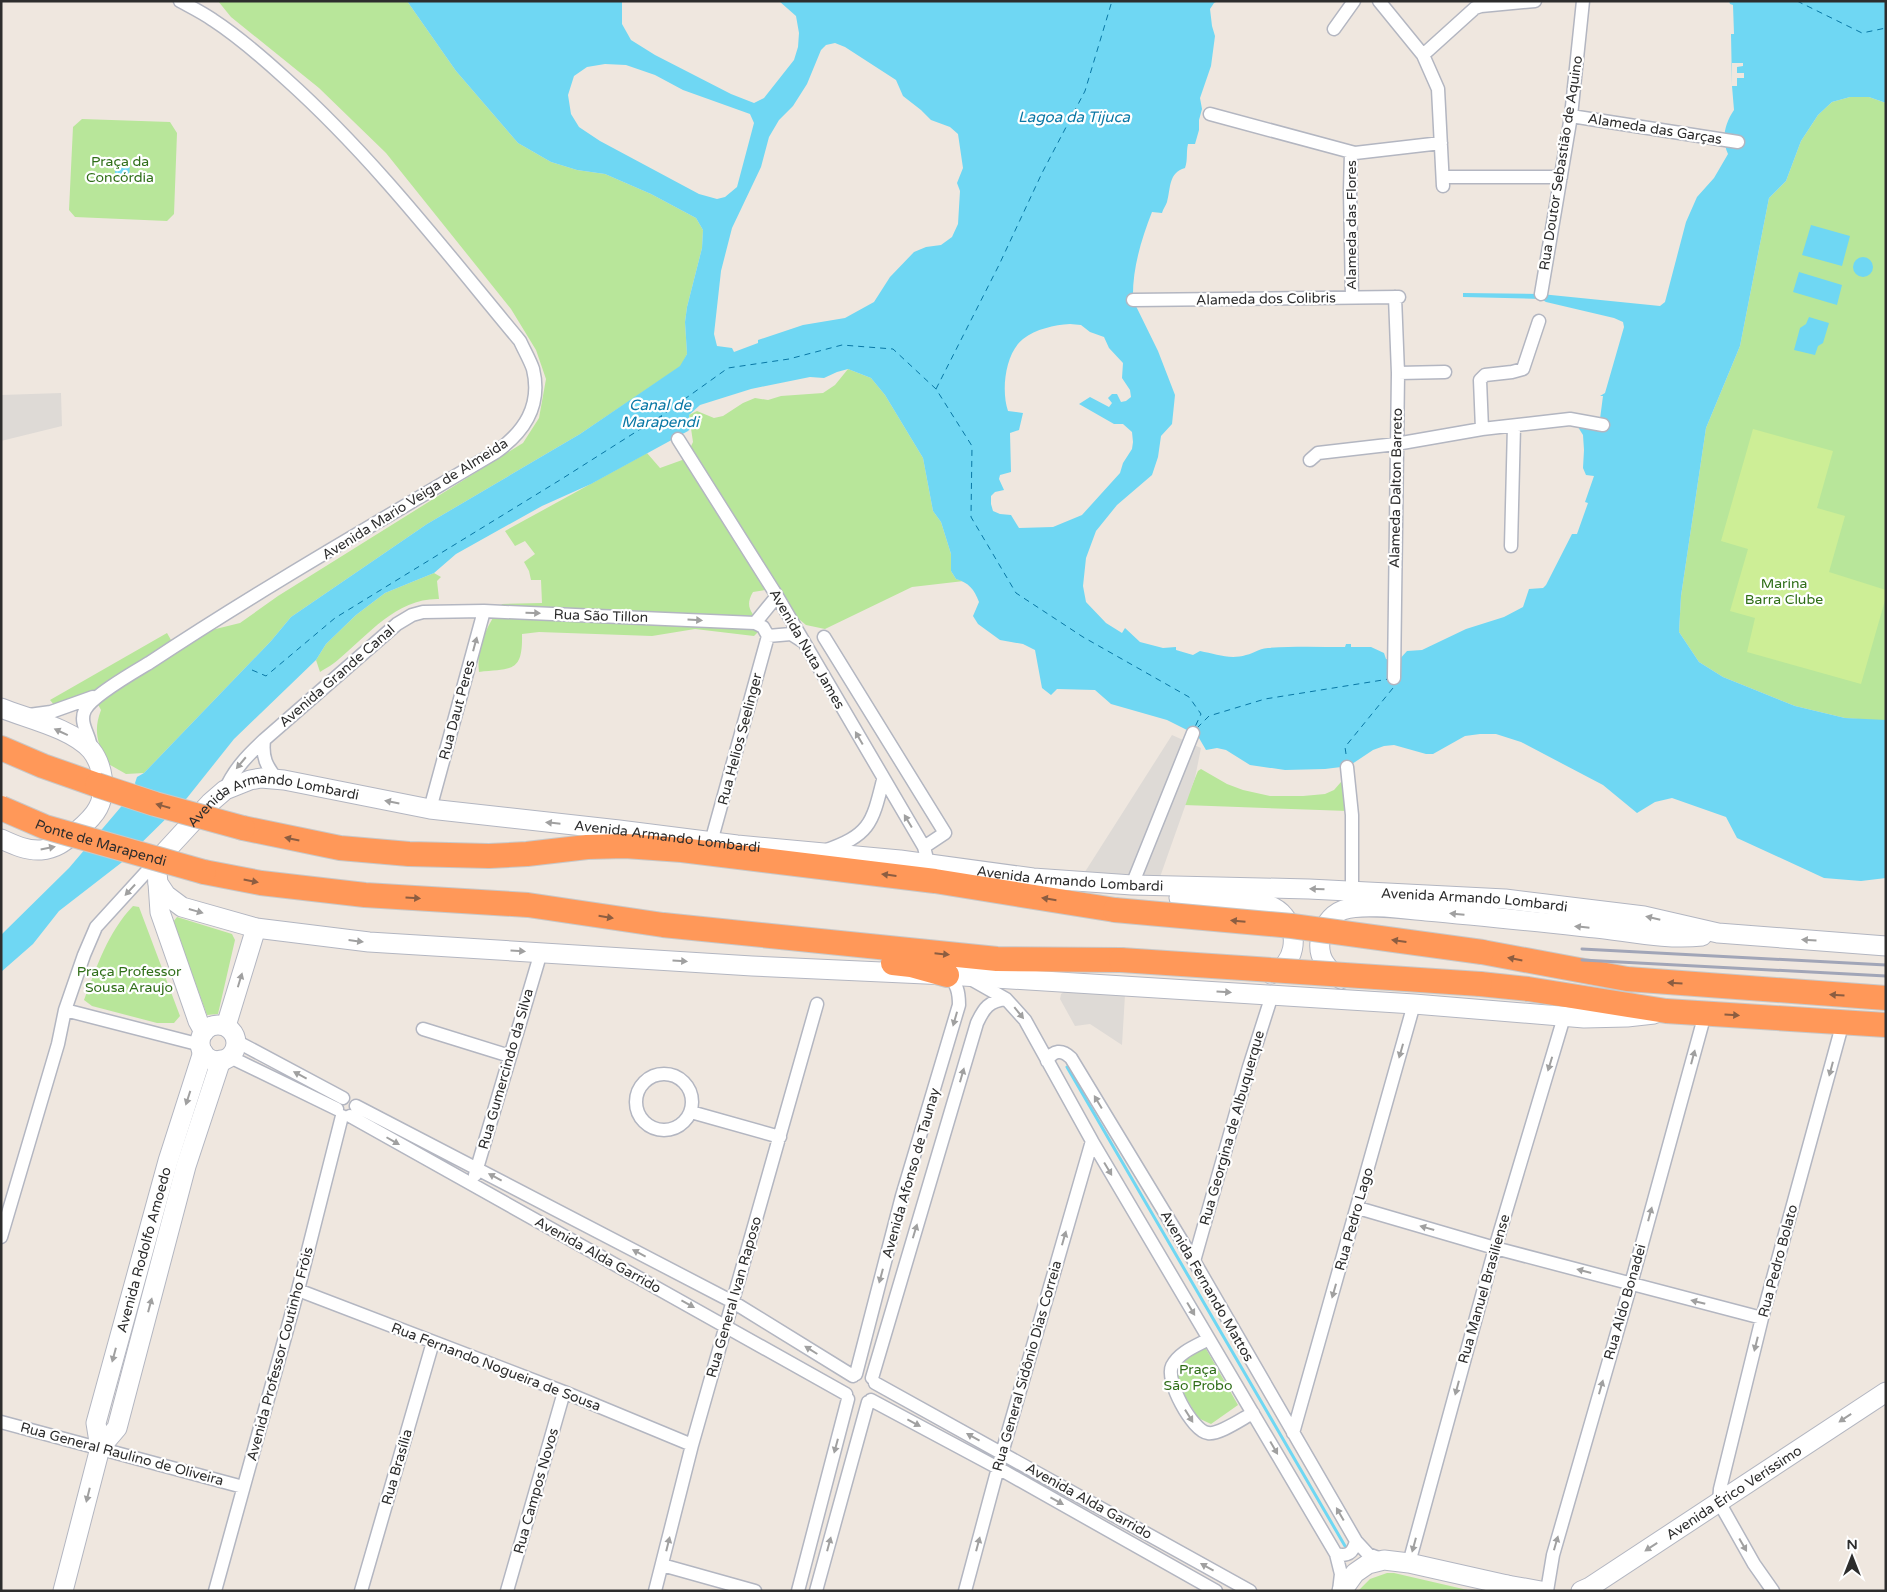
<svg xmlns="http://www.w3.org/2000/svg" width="1887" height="1592" viewBox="0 0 1887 1592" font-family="'Varela Round',sans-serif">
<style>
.green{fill:#b8e69a}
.pitch{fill:#cdee96}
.plaza{fill:#dedad6}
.water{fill:#6fd7f3;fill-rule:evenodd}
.pier{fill:#efe7df}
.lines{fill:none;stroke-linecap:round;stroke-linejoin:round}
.stream{stroke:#6fd7f3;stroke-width:3}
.ferry{stroke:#0977a5;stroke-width:1;stroke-dasharray:6 5;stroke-linecap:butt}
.street-casing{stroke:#b3b6c1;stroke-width:15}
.secondary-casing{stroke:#b3b6c1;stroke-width:21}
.highway-casing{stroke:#c8c8c8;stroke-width:26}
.street{stroke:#fff;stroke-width:12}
.secondary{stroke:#fff;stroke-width:19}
.highway{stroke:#ff9859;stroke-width:24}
.rail{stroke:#a1a5b7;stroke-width:3}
.highway-bridge-casing{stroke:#c8c8c8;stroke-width:26;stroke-linecap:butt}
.highway-bridge{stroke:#ff9859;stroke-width:24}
.oneway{fill:#a0a0a0}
.oneway2{fill:#8c5d41}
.labels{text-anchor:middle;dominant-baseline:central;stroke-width:4.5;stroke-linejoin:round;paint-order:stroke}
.street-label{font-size:14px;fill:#2d2d2d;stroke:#fff}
.park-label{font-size:14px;fill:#2f6e18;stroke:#fff}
.water-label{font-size:15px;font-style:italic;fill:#0977a5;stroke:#fff}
</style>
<rect width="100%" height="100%" fill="#efe7df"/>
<path class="green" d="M218,1H407L456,71L518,143L551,162L577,170L605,174L651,194L696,218L703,230L702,248L687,307L685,322L687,354L681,366L580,434L427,524L291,617L271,641L144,773L126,774L105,762C98,741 93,731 101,710L92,693L55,706L50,700L167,633L171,640L240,623L278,596L523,443L539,418L546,379L536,350L511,309L386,153L319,88L231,17Z
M1850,97H1869L1886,103V720L1884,721L1845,718L1795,706L1723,677L1699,662L1679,632L1681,596L1706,428L1740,346L1769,198L1786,181L1801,141L1818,115L1832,102Z
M82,119L170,122L177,133L174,214L167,221L75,217L69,210L73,127Z
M848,369L871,378L885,395L923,458L933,511L941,522L951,554V571L956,579L964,581L912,587L825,629L806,625L794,615L781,598L765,590L753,592C744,607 752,613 761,625L758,632L754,636L695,629L652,636L539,632L522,634C523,674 511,668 479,672C476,647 487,625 502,604L542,603L541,580H531L529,571L524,562L535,554L525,541L515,546L505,531L647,453L660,468L685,459L693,442L689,415L697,411L714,418L723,416L743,403L755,398L768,400L781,396L823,393L835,385Z
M434,573L441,577L437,581L439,599C397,598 369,634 339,659C334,664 326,668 320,672L316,660L326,644L356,615L385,593Z
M1201,769L1227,784L1243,790L1270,796H1303L1325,794L1334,790L1341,782H1345L1348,811L1184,805L1198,771Z
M133,906L139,907L180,1016L174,1023H157L92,1006L84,1000C97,966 108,932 133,906Z
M177,917L232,934L235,940L218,1014L207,1015L173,922Z
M1205,1347L1238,1405L1211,1424L1198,1418L1175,1379L1177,1365Z
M1387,1573H1394L1472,1591H1358L1370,1579Z"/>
<path class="pitch" d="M1753,429L1833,451L1817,508L1845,516L1829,572L1886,590V597L1861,684L1747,652L1755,618L1730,611L1748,549L1721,541Z"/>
<path class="plaza" d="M61,393L62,426L1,441V395Z
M1172,735L1201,748L1195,778L1160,877L1083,875Z
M1064,992L1125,995L1122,1045L1090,1024L1075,1026L1060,999L1061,994Z"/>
<path class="water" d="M407,1H622V24L631,40L655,55L731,94L754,103L764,98L794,60L798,47L799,33L796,16L779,1H1218L1214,3L1210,9L1212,26L1215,36L1211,66L1200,98L1202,109L1199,120V130L1195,144H1188C1186,152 1188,160 1185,168C1168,173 1171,188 1167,202C1166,205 1163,209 1162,213L1152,212C1141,240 1132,270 1133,300L1158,351L1175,395L1172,424L1161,436L1158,457L1152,475L1117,505L1096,531L1086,558L1083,586L1086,602L1106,623L1122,633L1125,628L1140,642L1163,648L1176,647V650L1193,655L1200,651C1216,654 1230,660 1246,655C1255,653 1257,649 1268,648C1294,646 1319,647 1345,647L1346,644H1351V647H1371L1384,653L1386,659L1398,661L1407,651L1422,650L1466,629L1504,617L1523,607L1529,589L1543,588L1546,585L1572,534H1577L1588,503L1585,502L1594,476L1586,475L1583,468L1584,450L1583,435L1578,427L1580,417L1600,419L1603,396H1600L1605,393L1624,327L1623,322L1614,318L1546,302L1541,299L1463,297V293L1541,294L1660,306L1665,302L1686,222L1697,197L1714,178L1728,154C1721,139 1725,123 1734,110L1732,86L1731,34H1734L1733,5L1730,4L1729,1H1886V103L1869,97H1850L1832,102L1818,115L1801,141L1786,181L1769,198L1740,346L1706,428L1681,596L1679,632L1699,662L1723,677L1795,706L1845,718L1886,720V878L1861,881L1824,878L1737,838L1726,817L1672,798L1655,802L1637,813L1603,785L1521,742L1496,734H1480L1465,736L1433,754H1426L1394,745L1384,746L1373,750L1349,766L1325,769L1285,770L1250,765L1226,750L1217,748L1206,750L1199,738L1193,733L1167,720L1111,704L1095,690L1057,689L1051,695L1042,688L1035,650L1023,644L1000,640L978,624L973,616L979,602C974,589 969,583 956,579L951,571V554L941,522L933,511L923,458L885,395L871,378L848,369L837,372L824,378L810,377L751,389L700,405L689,415L690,429L688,431L591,484L542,506L456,554L434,573L385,593L356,615L326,644L316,660L234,739L187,798L121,863L59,911L33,944L1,972V935L69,868L137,788L135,783L137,777L144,773L271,641L291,617L427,524L580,434L680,366L687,354L685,322L687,307L702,248L703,230L696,218L651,194L605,174L577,170L551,162L518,143L456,71ZM835,43L845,47L896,80L903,96L921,110L931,120L950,127L958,134L963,168L957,183L960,191L958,224L952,237L941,245L926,247L914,252L890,277L874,302L845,318L803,325L758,340V343L734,352L732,348L717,346L714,334L721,271L732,228L761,167L769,137L779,120L793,106L807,84L821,50L826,45ZM605,64L626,65L655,75L683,90L750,114L754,123L737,187L725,197L717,199L699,194L600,141L579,127L571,114L568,95L574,76L587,67ZM1070,324L1081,325L1090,332L1104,337L1109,348L1123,363L1122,378L1130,390L1131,397L1126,401L1121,402L1117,394H1112L1108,398L1112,403L1109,407L1090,397L1079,404L1114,424H1123L1132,432L1133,442L1132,449L1123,463L1120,473L1082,515L1053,527L1019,528L1011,515L1000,514L993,511L991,504V496L995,492L1004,490L999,479L1000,475L1011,472L1010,433L1019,430L1023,413L1008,411C1001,391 1005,353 1023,339C1036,329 1054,325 1070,324Z
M115,162L130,163L129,179H115Z
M1811,225L1850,236L1842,266L1802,255Z
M1853 267a10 10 0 1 1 20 0a10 10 0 1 1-20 0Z
M1799,272L1842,285L1837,305L1793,292Z
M1809,317L1829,323L1823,343L1818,346L1815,355L1794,350L1800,328L1806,324Z"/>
<path class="pier" d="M1732,63H1743V66L1737,67V73H1744V78H1737V86H1732Z"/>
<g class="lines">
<path class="stream" d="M1067,1067L1345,1546"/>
<path class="ferry" d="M1797,1L1862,33L1886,28
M936,389L999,265L1042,173L1085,91L1112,1
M661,416L675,435
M252,670L266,676L335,618L560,480L661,416L728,368L789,359L842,345L893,349L936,389L972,446L971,517L1016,593L1083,637L1189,697L1201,714L1195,727
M1197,728L1209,716L1265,699L1389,679
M1346,754L1345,747L1393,688V685"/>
<g class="street-casing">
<path id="street" d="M1379,1L1423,55L1438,89L1443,186
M1334,29L1354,1
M1423,55L1475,8L1481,6L1535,1
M1210,114L1355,153L1441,143
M1571,116L1738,142
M1351,153L1350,191L1352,297
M1443,177H1561
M1541,294L1571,116L1583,1
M1133,300L1399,297
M1398,373L1445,372
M1482,429L1480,380L1485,375L1512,372L1523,369L1539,321
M678,439L777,596L924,847L928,863
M1310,460L1318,453L1396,444L1482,429L1570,419L1603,425
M1511,546L1514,426
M755,623L777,596
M768,636L791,634L802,641
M824,637L945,833L924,847
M1394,678L1398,373L1395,297
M29,715L51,712L93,697
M264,740C262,757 266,766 277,779
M91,750C92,737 78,724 85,710C92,696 134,672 149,663C262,588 380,521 496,452C524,432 542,406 533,369C530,360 524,350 520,341C445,251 374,158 286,79C263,58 239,37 213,20C203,13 191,7 180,1
M1347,767L1352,815V891
M225,790C234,769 248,755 264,740L397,624L412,615L423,612L484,611L755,623L763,627L768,636L711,842
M430,809L484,611
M824,851C869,835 872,825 883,780
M1132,885L1193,733
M969,978L1006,999L1025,1020L1092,1141L1336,1554L1341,1574L1339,1591
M65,1010L201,1045
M423,1029L510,1056
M236,1041L343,1098
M230,1057L337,1109
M1047,1061C1053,1050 1062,1049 1071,1058L1194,1261L1356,1541L1368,1554L1384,1560
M636 1102a28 28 0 1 1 56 0a28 28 0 1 1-56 0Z
M356,1106L733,1302L853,1376
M691,1112L780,1137
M350,1116L846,1394
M475,1175L541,952
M1358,1208L1495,1248L1762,1318
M1,1237L58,1044L65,1010L84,955L96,927L159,858
M1194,1261L1249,1067L1272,995
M298,1290L564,1392L692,1445
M1209,1339C1196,1346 1179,1352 1172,1366C1165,1380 1192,1431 1208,1433C1219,1435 1243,1418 1253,1413
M856,1374L902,1196L959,1005C959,992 957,983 947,975
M872,1378L977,1023C984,1008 989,1001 1006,999
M875,1383L1250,1591
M871,1400L998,1468L1216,1591
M1,1422L243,1487
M1293,1433L1414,1004
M1336,1554C1348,1557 1353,1553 1356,1541
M1409,1563L1495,1248L1564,1017
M662,1565L755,1591
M215,1591L298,1290L342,1116
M361,1591L433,1342
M507,1591L564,1392
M655,1591L692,1445L817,1004
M798,1591L848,1399
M816,1591L868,1402
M965,1591L1002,1453L1092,1141
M1547,1591L1553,1555L1631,1284L1705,1014
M1773,1591L1754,1564L1719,1502L1720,1489L1762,1318L1843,1022"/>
</g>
<g class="secondary-casing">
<g id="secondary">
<path d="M1,708C28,719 71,728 91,750C103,765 107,791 98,808C93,818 83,826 75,833C64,842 55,849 41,850C27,851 14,845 1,839"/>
<path d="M158,883L160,912L198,1021L204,1032"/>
<path d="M1179,898L1253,901C1264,903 1276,906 1284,916C1300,935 1295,965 1271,974"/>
<path d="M1341,979C1328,970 1318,959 1320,942C1322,928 1330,915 1343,910C1362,903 1405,909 1426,911C1483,916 1539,922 1596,928C1631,932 1667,940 1702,936"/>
<path id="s1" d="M1654,1014L1627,1017L1584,1018L1414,1004L947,975L752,966L369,942L256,928L182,907L166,895L158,883L157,873L163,854L210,803L225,790L250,780L261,778L284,780L430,809L619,830L737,845L900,860L1033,878L1132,885L1309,889L1505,899L1644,916L1718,933L1886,946"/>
<circle cx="218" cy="1043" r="18"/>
<path d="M226,1026L256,928"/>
<path id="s2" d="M100,1448L96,1423L168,1161L203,1052"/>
<path d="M1507,1585L1541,1591"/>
<path d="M63,1591L100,1448L117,1428L186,1166L221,1060"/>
<path d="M1342,1591L1355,1573L1368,1564L1384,1560L1409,1563L1507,1585L1516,1591"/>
<path id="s3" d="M1581,1591L1590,1587L1886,1392"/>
</g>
</g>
<g class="highway-casing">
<path id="highway" d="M1,748L43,766L97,785
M243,828L340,848L409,854L489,856L527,854L587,847L625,846L682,850L935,881L1115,910
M204,872L261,883L365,895L528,905L663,925L997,959L1121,960
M1482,952L1627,979L1886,998
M893,963L911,965L947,975
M1480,984L1528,989L1666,1011L1886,1025"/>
</g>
<use href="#street" class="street"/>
<use href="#secondary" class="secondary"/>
<use href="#highway" class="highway"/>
<path class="rail" d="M1582,949L1886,965
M1582,960L1886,976"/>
<g class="highway-bridge-casing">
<g id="highway-bridge">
<path d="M97,785L155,804L243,828"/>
<path id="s4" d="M1,808L45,827L204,872"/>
<path d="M1115,910L1292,926L1482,952"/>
<path d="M1121,960L1480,984"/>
</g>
</g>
<use href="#highway-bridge" class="highway-bridge"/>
</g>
<defs><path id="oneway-solid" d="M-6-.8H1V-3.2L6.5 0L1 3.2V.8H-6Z" transform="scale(1.25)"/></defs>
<g class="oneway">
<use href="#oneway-solid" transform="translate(533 613) rotate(2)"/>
<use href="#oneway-solid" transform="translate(695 620) rotate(3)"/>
<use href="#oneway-solid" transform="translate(475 644) rotate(-75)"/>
<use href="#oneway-solid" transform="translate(61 732) rotate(-155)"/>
<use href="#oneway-solid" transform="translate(859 738) rotate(-120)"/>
<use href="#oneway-solid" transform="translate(241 763) rotate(130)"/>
<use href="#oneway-solid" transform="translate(392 802) rotate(-169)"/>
<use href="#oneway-solid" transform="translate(908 821) rotate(-121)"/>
<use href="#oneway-solid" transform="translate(553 823) rotate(-174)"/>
<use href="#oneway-solid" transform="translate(48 848) rotate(-11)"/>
<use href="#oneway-solid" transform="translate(1317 889) rotate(-178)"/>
<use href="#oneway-solid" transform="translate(130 890) rotate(133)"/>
<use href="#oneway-solid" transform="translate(196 911) rotate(16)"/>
<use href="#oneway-solid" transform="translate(1457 914) rotate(-175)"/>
<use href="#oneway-solid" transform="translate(1653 918) rotate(-167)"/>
<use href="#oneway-solid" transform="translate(1582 927) rotate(-174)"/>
<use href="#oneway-solid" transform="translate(1809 940) rotate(-176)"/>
<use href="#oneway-solid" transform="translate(356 941) rotate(7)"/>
<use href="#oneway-solid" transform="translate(518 951) rotate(3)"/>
<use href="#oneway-solid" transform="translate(680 961) rotate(3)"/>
<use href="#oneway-solid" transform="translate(240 980) rotate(-73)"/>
<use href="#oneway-solid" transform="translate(1224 992) rotate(4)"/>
<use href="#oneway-solid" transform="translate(1019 1013) rotate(51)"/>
<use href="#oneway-solid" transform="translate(955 1019) rotate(106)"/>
<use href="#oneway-solid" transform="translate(1401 1051) rotate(106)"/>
<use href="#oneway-solid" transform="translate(1693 1057) rotate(-75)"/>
<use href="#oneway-solid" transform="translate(1550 1064) rotate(107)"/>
<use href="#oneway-solid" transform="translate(1831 1069) rotate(105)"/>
<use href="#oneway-solid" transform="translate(300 1075) rotate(-152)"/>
<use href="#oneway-solid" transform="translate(962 1075) rotate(-74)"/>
<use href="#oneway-solid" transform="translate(188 1098) rotate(108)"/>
<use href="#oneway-solid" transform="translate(1098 1102) rotate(-121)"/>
<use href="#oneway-solid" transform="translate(393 1141) rotate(30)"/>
<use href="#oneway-solid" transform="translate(1108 1169) rotate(59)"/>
<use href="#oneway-solid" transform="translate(495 1177) rotate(-152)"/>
<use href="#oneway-solid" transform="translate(1650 1214) rotate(-75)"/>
<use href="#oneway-solid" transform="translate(1427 1228) rotate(-164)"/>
<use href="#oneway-solid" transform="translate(915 1231) rotate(-73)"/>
<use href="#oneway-solid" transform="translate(1064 1238) rotate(-74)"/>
<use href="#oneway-solid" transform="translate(639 1253) rotate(-152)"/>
<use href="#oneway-solid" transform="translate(1584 1271) rotate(-165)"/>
<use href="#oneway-solid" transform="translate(881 1276) rotate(105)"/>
<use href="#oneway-solid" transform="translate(1334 1291) rotate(106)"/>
<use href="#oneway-solid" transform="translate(1698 1302) rotate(-166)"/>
<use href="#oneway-solid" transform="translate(688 1304) rotate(29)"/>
<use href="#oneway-solid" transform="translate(150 1305) rotate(-75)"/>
<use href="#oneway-solid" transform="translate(1191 1309) rotate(59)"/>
<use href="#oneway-solid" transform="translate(1756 1344) rotate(104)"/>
<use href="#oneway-solid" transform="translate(811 1350) rotate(-148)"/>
<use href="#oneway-solid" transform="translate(114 1355) rotate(105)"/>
<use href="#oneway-solid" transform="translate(1601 1387) rotate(-74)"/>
<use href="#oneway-solid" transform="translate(1457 1388) rotate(105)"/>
<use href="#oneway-solid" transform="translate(1189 1416) rotate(58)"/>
<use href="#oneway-solid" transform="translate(1845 1418) rotate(146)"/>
<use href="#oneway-solid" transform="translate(914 1423) rotate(28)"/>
<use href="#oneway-solid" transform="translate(973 1437) rotate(-151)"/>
<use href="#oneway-solid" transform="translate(836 1446) rotate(105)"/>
<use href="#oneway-solid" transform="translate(1274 1448) rotate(60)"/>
<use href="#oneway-solid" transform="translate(88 1495) rotate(104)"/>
<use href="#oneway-solid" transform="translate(1057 1501) rotate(29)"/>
<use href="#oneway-solid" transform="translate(1340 1514) rotate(-120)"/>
<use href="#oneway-solid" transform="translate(1556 1543) rotate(-74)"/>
<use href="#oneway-solid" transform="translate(668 1544) rotate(-76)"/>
<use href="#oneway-solid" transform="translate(829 1544) rotate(-75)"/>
<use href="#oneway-solid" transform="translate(978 1544) rotate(-75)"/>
<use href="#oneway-solid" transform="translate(1414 1545) rotate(105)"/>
<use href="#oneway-solid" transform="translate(1743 1545) rotate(60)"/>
<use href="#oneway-solid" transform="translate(1651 1547) rotate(147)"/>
<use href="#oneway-solid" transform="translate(1207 1567) rotate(-151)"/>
</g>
<g class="oneway2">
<use href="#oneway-solid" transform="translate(163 806) rotate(-164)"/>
<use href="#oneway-solid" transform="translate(292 839) rotate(-168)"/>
<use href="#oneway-solid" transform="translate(889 875) rotate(-173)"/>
<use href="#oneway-solid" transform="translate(251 881) rotate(11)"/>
<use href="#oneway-solid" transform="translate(413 898) rotate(4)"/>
<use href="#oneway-solid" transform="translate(1049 899) rotate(-171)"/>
<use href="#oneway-solid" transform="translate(606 917) rotate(9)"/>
<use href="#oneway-solid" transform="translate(1238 921) rotate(-175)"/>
<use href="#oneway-solid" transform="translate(1399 941) rotate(-172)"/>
<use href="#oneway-solid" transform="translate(942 954) rotate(6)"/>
<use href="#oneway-solid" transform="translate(1515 959) rotate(-169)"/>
<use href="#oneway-solid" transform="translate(1675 983) rotate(-176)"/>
<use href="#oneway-solid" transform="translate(1837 995) rotate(-176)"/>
<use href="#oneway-solid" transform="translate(1732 1015) rotate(3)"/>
</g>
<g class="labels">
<g class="street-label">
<text transform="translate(1655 129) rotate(9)">Alameda das Garças</text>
<text transform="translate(1561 163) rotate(-81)">Rua Doutor Sebastião de Aquino</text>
<text transform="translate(1351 225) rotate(-90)">Alameda das Flores</text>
<text transform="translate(1266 299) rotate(-1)">Alameda dos Colibris</text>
<text transform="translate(1396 488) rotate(-89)">Alameda Dalton Barreto</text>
<text transform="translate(415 499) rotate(-32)">Avenida Mario Veiga de Almeida</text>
<text transform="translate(601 616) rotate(2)">Rua São Tillon</text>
<text transform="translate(807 649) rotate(60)">Avenida Nuta James</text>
<text transform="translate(337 676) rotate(-41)">Avenida Grande Canal</text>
<text transform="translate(457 710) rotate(-75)">Rua Daut Peres</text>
<text transform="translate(740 739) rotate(-75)">Rua Helios Seelinger</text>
<text stroke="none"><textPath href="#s1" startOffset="1676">Avenida Armando Lombardi</textPath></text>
<text stroke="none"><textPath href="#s1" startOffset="2081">Avenida Armando Lombardi</textPath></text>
<text stroke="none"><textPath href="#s4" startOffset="106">Ponte de Marapendi</textPath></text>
<text stroke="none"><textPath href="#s1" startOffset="2486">Avenida Armando Lombardi</textPath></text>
<text stroke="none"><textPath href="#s1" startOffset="2891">Avenida Armando Lombardi</textPath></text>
<text transform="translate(506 1069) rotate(-74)">Rua Gumercindo da Silva</text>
<text transform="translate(1232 1128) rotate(-74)">Rua Georgina de Albuquerque</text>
<text transform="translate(911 1173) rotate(-74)">Avenida Afonso de Taunay</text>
<text transform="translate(1354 1219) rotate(-74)">Rua Pedro Lago</text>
<text stroke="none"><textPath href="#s2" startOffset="205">Avenida Rodolfo Amoedo</textPath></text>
<text transform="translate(598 1255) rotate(29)">Avenida Alda Garrido</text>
<text transform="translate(1778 1261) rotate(-75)">Rua Pedro Bolato</text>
<text transform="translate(1207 1286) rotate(60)">Avenida Fernando Mattos</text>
<text transform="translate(1484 1289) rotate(-74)">Rua Manuel Brasiliense</text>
<text transform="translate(734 1297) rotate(-74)">Rua General Ivan Raposo</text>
<text transform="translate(1625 1302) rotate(-74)">Rua Aldo Bonadei</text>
<text transform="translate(280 1354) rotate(-75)">Avenida Professor Coutinho Fróis</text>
<text transform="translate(1027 1366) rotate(-74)">Rua General Sidônio Dias Correia</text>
<text transform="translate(496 1367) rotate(21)">Rua Fernando Nogueira de Sousa</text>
<text transform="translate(122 1454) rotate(15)">Rua General Raulino de Oliveira</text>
<text transform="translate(397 1467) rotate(-74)">Rua Brasília</text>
<text transform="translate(536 1491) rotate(-74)">Rua Campos Novos</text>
<text stroke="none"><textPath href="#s3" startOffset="182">Avenida Érico Veríssimo</textPath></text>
<text transform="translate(1089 1501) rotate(29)">Avenida Alda Garrido</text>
</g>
<g class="park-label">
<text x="120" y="161">Praça da<tspan x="120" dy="16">Concórdia</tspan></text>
<text x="1784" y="583">Marina<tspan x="1784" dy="16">Barra Clube</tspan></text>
<text x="129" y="971">Praça Professor<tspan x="129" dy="16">Sousa Araujo</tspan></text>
<text x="1198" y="1369">Praça<tspan x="1198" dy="16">São Probo</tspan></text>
</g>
<g class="water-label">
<text x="1074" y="117">Lagoa da Tijuca</text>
<text x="660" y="405">Canal de<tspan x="660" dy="17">Marapendi</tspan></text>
</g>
</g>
<rect width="1887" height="1592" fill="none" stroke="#2d2d2d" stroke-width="5"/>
<g transform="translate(1852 1557)" stroke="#ffffff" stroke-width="4" paint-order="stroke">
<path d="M0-4L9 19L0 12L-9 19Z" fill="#2d2d2d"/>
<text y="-8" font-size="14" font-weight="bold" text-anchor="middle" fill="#2d2d2d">N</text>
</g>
</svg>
